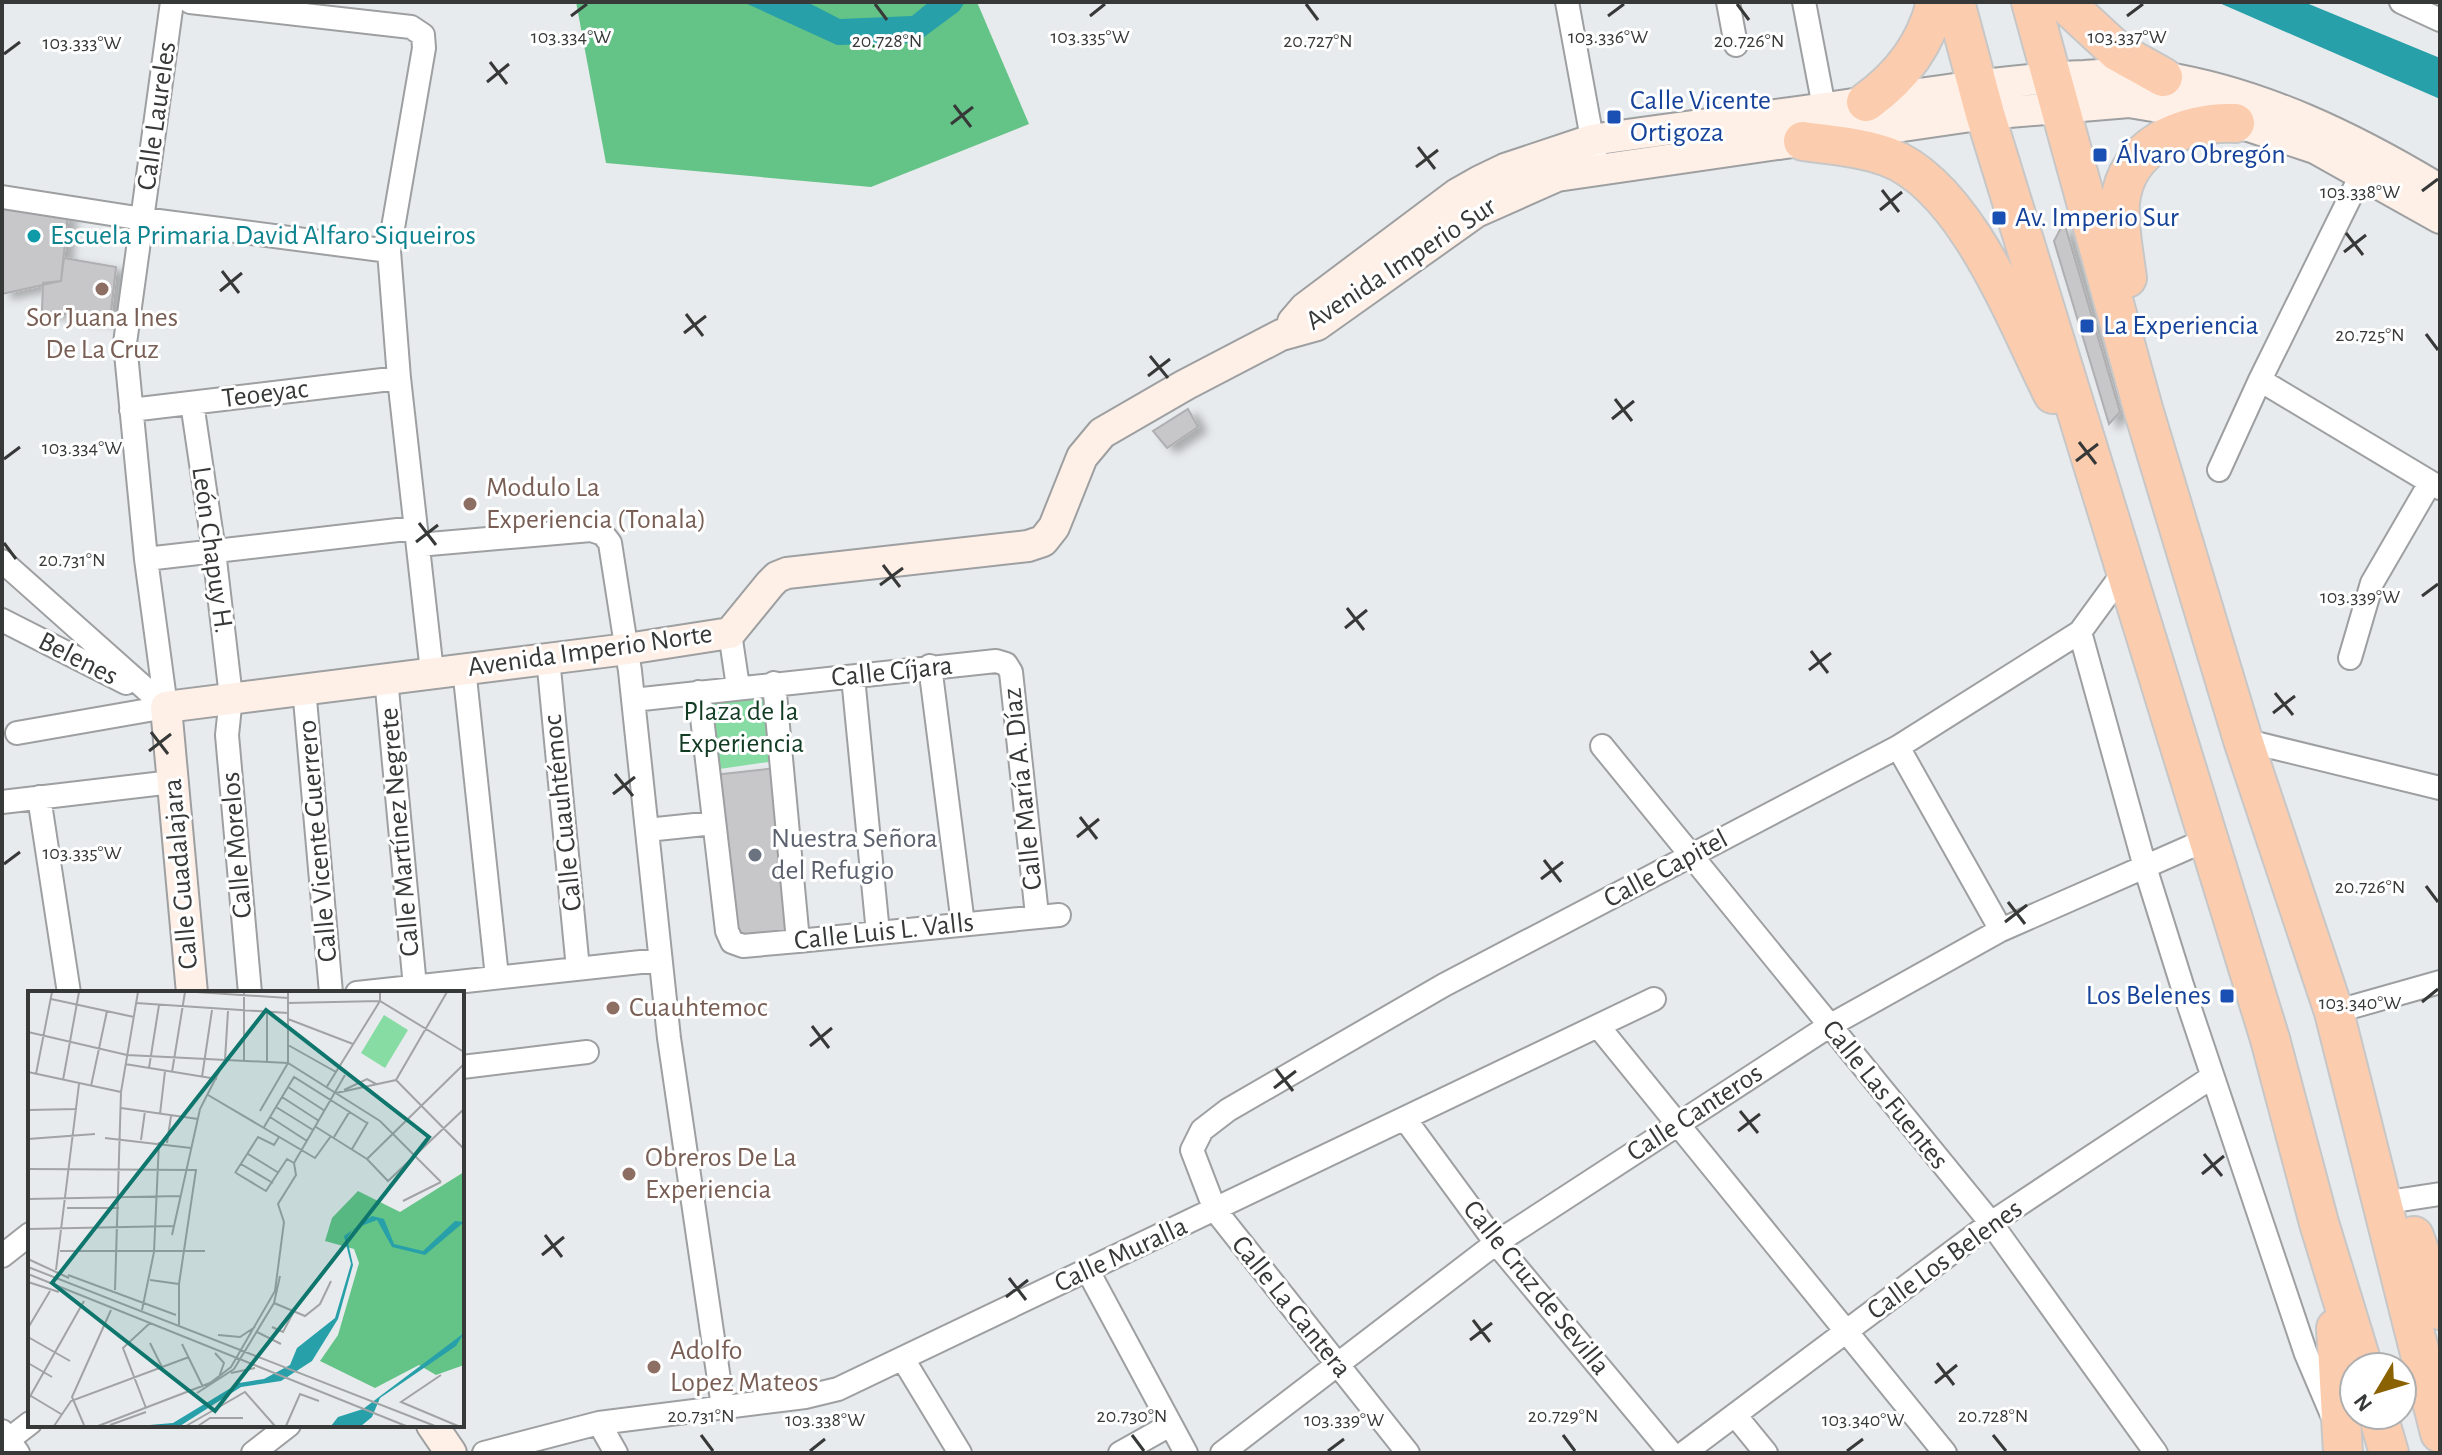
<svg xmlns="http://www.w3.org/2000/svg" width="2442" height="1455" viewBox="0 0 2442 1455" font-family="'Alegreya Sans',sans-serif">
<style>
.green{fill:#87dca4}
.forest{fill:#64c387}
.water{fill:#27a0a9}
.building{fill:#c7c7ca;stroke:#afaeb1;stroke-width:2;filter:url(#shadow)}
.lines{fill:none;stroke-linecap:round;stroke-linejoin:round}
.street-casing{stroke:#9d9fa1;stroke-width:26}
.secondary-casing{stroke:#9d9fa1;stroke-width:34}
.highway-casing{stroke:#c7c7c7;stroke-width:42}
.street{stroke:#fff;stroke-width:22}
.secondary{stroke:#fef0e7;stroke-width:30}
.highway{stroke:#fcccaf;stroke-width:38}
.ticks{fill:none;stroke:#373838;stroke-width:3}
.transit-dot{fill:#1a4fb4;stroke:#fff;stroke-width:3}
.culture-dot{fill:#0f9aa8;stroke:#fff;stroke-width:3}
.education-dot{fill:#8d6e63;stroke:#fff;stroke-width:3}
.worship-dot{fill:#6b7280;stroke:#fff;stroke-width:3}
.labels{text-anchor:middle;dominant-baseline:central;stroke-width:6;stroke-linejoin:round;paint-order:stroke}
.transit-label{font-size:28px;fill:#164399;stroke:#fff;text-anchor:start}
.street-label{font-size:28px;fill:#373838;stroke:#fff}
.culture-label{font-size:28px;fill:#0d838f;stroke:#fff;text-anchor:start}
.education-label{font-size:28px;fill:#785e54;stroke:#fff;text-anchor:start}
.park-label{font-size:28px;fill:#123b23;stroke:#fff}
.worship-label{font-size:28px;fill:#5b616d;stroke:#fff;text-anchor:start}
.inset-road{fill:none;stroke:#a1a3a5;stroke-width:2}
.view{fill:#0f766e;fill-opacity:0.15;stroke:#0f766e;stroke-width:4}
.inset-edge{fill:none;stroke:#373838;stroke-width:4}
.ticks-label{font-size:20px;text-anchor:middle;fill:#373838;stroke:#fff;stroke-width:6;stroke-linejoin:round;paint-order:stroke}
</style>
<defs>
<filter id="shadow"><feDropShadow dx="9" dy="5" stdDeviation="4" flood-color="#0004"/></filter>
</defs>
<rect width="100%" height="100%" fill="#e8ebed"/>
<path class="green" d="M774,687L775,761L713,770L703,695Z"/>
<path class="forest" d="M576,2H977L1029,124L871,187L606,163Z"/>
<path class="water" d="M743,2H807L840,19L912,16L929,2H965L959,11L916,43L837,45Z
M2217,2H2304L2440,58V99Z"/>
<path class="building" d="M2,204L68,214L61,281L2,294Z
M2064,222L2120,412L2109,424L2054,241Z
M64,258L116,267L110,320L42,311L43,283L61,281Z
M1188,409L1198,427L1167,448L1153,431Z
M776,768L793,936L736,940L714,775Z"/>
<g class="lines">
<g class="street-casing">
<path id="street" d="M190,2L411,27L423,35L424,48L389,251L399,378L432,672
M1567,2L1595,155
M1728,2L1736,45
M1804,2L1824,107
M2401,2L2440,20
M2,197L143,219L389,251
M2260,380L2440,488
M192,403L214,551L231,697L227,735L250,993
M131,410L399,378
M2219,470L2260,380L2368,161
M418,545L591,530L603,534L610,543L630,671L669,1038L723,1407
M146,559L415,528
M2,561L166,707
M2,620L126,683
M2080,632L2145,867L2182,985L2306,1354L2332,1415
M730,633L738,687
M548,658L578,969
M2350,658L2372,583L2430,483
M930,666L963,924
M464,668L497,977
M853,677L878,933
M386,678L415,987
M774,683L798,941
M304,688L331,993
M699,692L727,931L732,942L743,946L798,941L1059,915
M633,700L996,661L1006,664L1011,672L1037,915
M166,707L146,559L125,343L172,2
M17,733L166,707
M2243,740L2440,788
M1602,746L1991,1223L2156,1453
M1898,747L2001,930
M39,797L69,993
M2,802L172,782
M647,830L714,823
M357,993L659,960
M2334,1012L2440,982
M1598,1026L1945,1453
M462,1067L587,1052
M1405,1119L1496,1243L1671,1453
M2401,1200L2440,1194
M2,1256L30,1234
M1088,1271L1186,1453
M903,1359L960,1453
M1735,1415L1766,1453
M599,1423L616,1453
M2,1431L18,1453
M8,1440L30,1423
M253,1453L289,1425
M484,1453L599,1423L805,1397L838,1389L1654,999
M1120,1453L1170,1425
M1222,1453L1496,1243L1829,1026L2001,930L2208,839
M1408,1453L1215,1210L1192,1150L1202,1130L1228,1110L1444,985L1898,747L2080,632L2126,569
M1684,1453L1991,1223L2212,1077"/>
</g>
<g class="secondary-casing">
<path id="secondary" d="M1293,322L1305,308L1457,194L1480,181L1505,169L1592,140C1688,126 1784,115 1880,100C1947,90 2015,79 2084,76C2110,74 2136,72 2162,77C2262,93 2354,138 2440,190
M192,993L166,707L627,649L730,633L770,584L777,577L787,573L1028,546L1043,541L1054,527L1082,457L1102,433L1185,385L1281,335L1317,325L1476,212L1557,176L1985,114L2129,102L2189,112L2252,127L2315,148L2440,218
M432,1425L451,1453"/>
</g>
<g class="highway-casing">
<path id="highway" d="M1955,2L1985,114L2270,1039L2319,1223L2363,1367
M2031,2L2144,412L2243,740L2334,1012L2440,1433
M2064,2L2118,52L2163,77
M1866,102C1901,77 1926,45 1936,2
M1803,141C1831,145 1862,147 1888,157C1967,187 2017,323 2053,394
M2127,278C2124,254 2118,227 2120,203C2125,146 2184,121 2235,123
M2414,1236L2440,1310
M2336,1328L2343,1453
M2378,1415L2389,1453"/>
</g>
<use href="#street" class="street"/>
<use href="#secondary" class="secondary"/>
<use href="#highway" class="highway"/>
</g>
<path class="ticks" d="M875,4L887,20M1306,4L1318,20M1737,4L1749,20M571,16L587,4M1090,16L1105,4M1608,16L1624,4M2127,16L2143,4M4,54L20,42M490,62L507,84M487,82L509,64M954,105L971,127M951,124L973,107M1418,147L1435,169M1416,167L1438,150M1882,190L1899,212M2422,191L2438,179M1880,210L1902,192M2346,233L2363,255M2344,252L2366,235M222,271L239,293M220,291L242,273M686,314L703,336M684,333L706,316M2426,334L2438,350M1150,356L1168,378M1148,376L1170,359M1615,399L1632,421M1612,419L1634,401M2079,442L2096,464M4,459L20,447M2076,461L2098,444M419,523L436,545M416,542L438,525M4,543L16,559M883,565L900,587M880,585L903,568M2422,596L2438,584M1347,608L1364,630M1345,628L1367,610M1811,651L1828,673M1809,670L1831,653M2275,693L2293,715M2273,713L2295,696M151,732L168,754M149,751L171,734M615,774L633,796M613,794L635,777M1080,817L1097,839M1077,837L1099,819M1544,860L1561,882M4,864L20,852M1541,879L1563,862M2426,886L2438,902M2008,902L2025,924M2005,922L2027,905M2422,1002L2438,989M812,1026L829,1048M810,1046L832,1028M1276,1069L1293,1091M1274,1088L1296,1071M1740,1111L1758,1133M1738,1131L1760,1114M2204,1154L2222,1176M2202,1174L2224,1156M545,1235L562,1257M542,1255L564,1237M1009,1278L1026,1300M1006,1297L1028,1280M1473,1320L1490,1342M1470,1340L1492,1323M1937,1363L1954,1385M1935,1383L1957,1365M701,1435L713,1451M1132,1435L1144,1451M1563,1435L1575,1451M1993,1435L2006,1451M810,1451L825,1439M1328,1451L1344,1439M1847,1451L1863,1439"/>
<g class="transit-dot">
<rect x="1606" y="109" width="16" height="16" rx="4"/>
<rect x="2092" y="147" width="16" height="16" rx="4"/>
<rect x="1991" y="210" width="16" height="16" rx="4"/>
<rect x="2079" y="318" width="16" height="16" rx="4"/>
<rect x="2219" y="988" width="16" height="16" rx="4"/>
</g>
<circle class="culture-dot" cx="34" cy="236" r="8"/>
<g class="education-dot">
<circle cx="102" cy="289" r="8"/>
<circle cx="470" cy="504" r="8"/>
<circle cx="613" cy="1008" r="8"/>
<circle cx="629" cy="1174" r="8"/>
<circle cx="654" cy="1367" r="8"/>
</g>
<circle class="worship-dot" cx="755" cy="855" r="8"/>
<g class="labels">
<g class="transit-label">
<text x="1630" y="101">Calle Vicente<tspan x="1630" dy="32">Ortigoza</tspan></text>
<text x="2116" y="155">Álvaro Obregón</text>
<text x="2015" y="218">Av. Imperio Sur</text>
<text x="2103" y="326">La Experiencia</text>
<text x="2211" y="996" text-anchor="end">Los Belenes</text>
</g>
<g class="street-label">
<text transform="translate(157 116) rotate(-82)">Calle Laureles</text>
<text transform="translate(1401 264) rotate(-33)">Avenida Imperio Sur</text>
<text transform="translate(265 394) rotate(-7)">Teoeyac</text>
<text transform="translate(212 550) rotate(82)">León Chapuy H.</text>
<text transform="translate(590 651) rotate(-8)">Avenida Imperio Norte</text>
<text transform="translate(78 659) rotate(27)">Belenes</text>
<text transform="translate(892 672) rotate(-6)">Calle Cíjara</text>
<text transform="translate(1023 789) rotate(-96)">Calle María A. Díaz</text>
<text transform="translate(563 813) rotate(-96)">Calle Cuauhtémoc</text>
<text transform="translate(400 832) rotate(-95)">Calle Martínez Negrete</text>
<text transform="translate(318 841) rotate(-95)">Calle Vicente Guerrero</text>
<text transform="translate(237 845) rotate(-95)">Calle Morelos</text>
<text transform="translate(1666 869) rotate(-28)">Calle Capitel</text>
<text transform="translate(181 874) rotate(-95)">Calle Guadalajara</text>
<text transform="translate(884 932) rotate(-6)">Calle Luis L. Valls</text>
<text transform="translate(1885 1095) rotate(51)">Calle Las Fuentes</text>
<text transform="translate(1695 1113) rotate(-33)">Calle Canteros</text>
<text transform="translate(1121 1255) rotate(-25)">Calle Muralla</text>
<text transform="translate(1945 1260) rotate(-36)">Calle Los Belenes</text>
<text transform="translate(1536 1288) rotate(51)">Calle Cruz de Sevilla</text>
<text transform="translate(1291 1307) rotate(51)">Calle La Cantera</text>
</g>
<g class="culture-label">
<text x="50" y="236">Escuela Primaria David Alfaro Siqueiros</text>
</g>
<g class="education-label">
<text x="102" y="318" text-anchor="middle">Sor Juana Ines<tspan x="102" dy="32">De La Cruz</tspan></text>
<text x="486" y="488">Modulo La<tspan x="486" dy="32">Experiencia (Tonala)</tspan></text>
<text x="629" y="1008">Cuauhtemoc</text>
<text x="645" y="1158">Obreros De La<tspan x="645" dy="32">Experiencia</tspan></text>
<text x="670" y="1351">Adolfo<tspan x="670" dy="32">Lopez Mateos</tspan></text>
</g>
<g class="park-label">
<text x="741" y="712">Plaza de la<tspan x="741" dy="32">Experiencia</tspan></text>
</g>
<g class="worship-label">
<text x="771" y="839">Nuestra Señora<tspan x="771" dy="32">del Refugio</tspan></text>
</g>
</g>
<g transform="translate(28 991)">
<rect width="436" height="436" fill="#e8ebed"/>
<path d="M356,24L380,39L357,77L333,62Z" fill="#87dca4"/>
<path d="M436,181V374L408,384L391,374L347,397L292,370L310,344L331,272L326,258L297,250L304,227L330,200L372,221Z" fill="#64c387"/>
<path d="M344,225L356,228L366,253L395,260L427,230L436,231L397,264L364,256L349,229L325,238L319,247L325,274L310,328L284,370L253,390L213,396L152,435H110L145,432L211,392L236,388L262,374L269,357L307,327L323,273L316,245ZM436,342L428,355L352,407L344,426L333,435H303L310,426L335,418Z" fill="#27a0a9"/>
<path class="inset-road" d="M168,1L260,7M260,1V72M23,8L106,26M108,12L260,22M260,12L352,10L436,61M260,28L325,53M0,41L99,64L260,72L352,130L413,191M260,54L308,81M216,70V1M239,71V21M97,73L189,88M121,77L131,14M0,81L93,101M144,81L157,1M8,83L24,1M174,86L184,19M35,89L51,1M368,89L436,158M63,95L79,20M260,96L297,120M298,97L352,10V1M316,99L339,88L350,94M308,102L368,89L419,1M180,104L287,167L303,145M254,106L291,130M248,116L285,139M93,117L170,128M0,119L49,118M232,120L260,72M132,123L137,80M242,126L279,150M236,136L266,86L339,132M288,136L339,168L360,190L436,118M306,146L322,120M77,147L163,157M0,148L67,143M113,149L117,120M139,152L143,125M324,158L340,131M220,163L251,182M339,168L436,73M213,173L245,192M0,178L168,179L151,293V334M207,182L230,146L246,154L251,146M208,182L238,200L259,168L266,172M0,208L153,205M375,210L413,191M39,217H91M0,238L146,235M144,244L172,118L197,69L200,20M32,260H177M0,268L41,287M0,276L407,435M28,279L51,93M0,283L378,435M40,284L148,324M122,289L151,293M0,291L31,301M87,299L93,101L110,1M246,312L277,325L292,313L303,290M114,319L126,261L131,151M244,336L255,341L265,322M0,337L22,300M229,341L253,353M190,344L212,346L227,336M0,346L42,370M122,352L134,376M154,353L175,396M187,362L196,372L191,386M0,372L24,386M203,382L227,377M413,384L373,411L430,435M169,402L206,378L246,312L252,285M3,405L33,423M0,409L56,310M118,417L95,357L122,332M56,434L44,406L83,319M82,434L118,421M26,435L43,410L161,366M70,435L182,392L203,376L247,300L256,231L250,213L268,184L266,172L317,84M158,435L217,401L247,435M170,435L182,427H215M258,435L272,403L291,410"/>
<path class="view" d="M238,19L401,146L187,420L24,292Z"/>
<rect width="436" height="436" class="inset-edge"/>
</g>
<g class="ticks-label">
<text x="571" y="43">103.334°W</text>
<text x="1090" y="43">103.335°W</text>
<text x="1608" y="43">103.336°W</text>
<text x="2127" y="43">103.337°W</text>
<text x="887" y="47">20.728°N</text>
<text x="1318" y="47">20.727°N</text>
<text x="1749" y="47">20.726°N</text>
<text x="82" y="49">103.333°W</text>
<text x="2360" y="198">103.338°W</text>
<text x="2370" y="341">20.725°N</text>
<text x="82" y="454">103.334°W</text>
<text x="72" y="566">20.731°N</text>
<text x="2360" y="603">103.339°W</text>
<text x="82" y="859">103.335°W</text>
<text x="2370" y="893">20.726°N</text>
<text x="2360" y="1009">103.340°W</text>
<text x="701" y="1422">20.731°N</text>
<text x="1132" y="1422">20.730°N</text>
<text x="1563" y="1422">20.729°N</text>
<text x="1993" y="1422">20.728°N</text>
<text x="825" y="1426">103.338°W</text>
<text x="1344" y="1426">103.339°W</text>
<text x="1863" y="1426">103.340°W</text>
</g>
<rect width="2442" height="1455" fill="none" stroke="#373838" stroke-width="8"/>
<g transform="translate(2378 1391) rotate(232)"><circle r="38" fill="#ffffff" stroke="#afafaf" stroke-width="2"/>
<path d="M0-6L14 30L0 20L-14 30Z" fill="#8a6202"/>
<text y="-12" font-size="22" font-weight="bold" text-anchor="middle" fill="#373838">N</text>
</g>
</svg>
